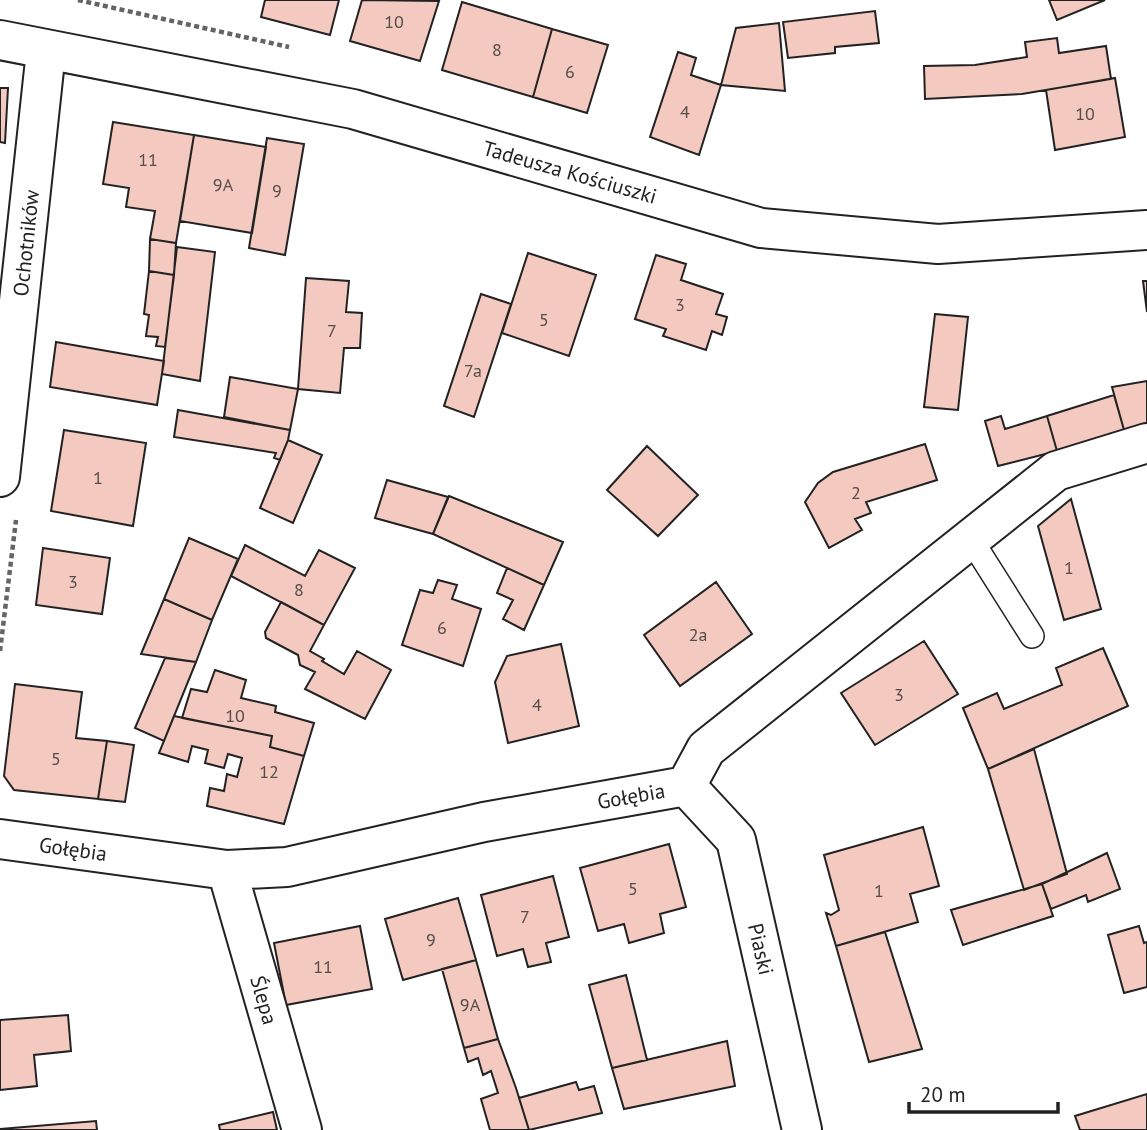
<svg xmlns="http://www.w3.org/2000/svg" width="1147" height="1130" viewBox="0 0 1147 1130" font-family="'PT Sans',sans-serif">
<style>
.building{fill:#f3c9c0;stroke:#222;stroke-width:2}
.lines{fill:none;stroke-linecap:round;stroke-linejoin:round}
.lane-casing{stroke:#222;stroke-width:26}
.street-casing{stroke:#222;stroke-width:42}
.path{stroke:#646464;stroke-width:4.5;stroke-dasharray:5 3.5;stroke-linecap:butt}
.lane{stroke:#fff;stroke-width:23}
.street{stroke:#fff;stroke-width:38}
.labels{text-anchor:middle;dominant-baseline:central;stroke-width:5;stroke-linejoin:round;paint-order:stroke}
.number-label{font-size:18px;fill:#564c4a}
.street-label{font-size:21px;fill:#222;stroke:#fff}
</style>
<rect width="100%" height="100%" fill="#fff"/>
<path class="building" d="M265,0H339L330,35L261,17Z
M362,0L439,1L420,61L350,41Z
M1049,0H1105L1057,20Z
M462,2L552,29L533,97L442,70Z
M875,11L879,43L835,47V53L788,58L783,22Z
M779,23L785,91L721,85L736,28Z
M552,29L608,45L587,113L533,97Z
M1057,38L1059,53L1106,46L1111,79L1022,94L925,99L924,66L975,65L1027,57L1025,42Z
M678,52L696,58L691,75L721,85L699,155L650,137Z
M1115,78L1125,137L1055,150L1046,90Z
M0,88H8L5,143L0,142Z
M113,122L194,135L176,243L150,239L155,211L126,207L129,188L103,184Z
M194,135L266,147L252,233L180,221Z
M267,138L304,144L285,255L249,248Z
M150,239L176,243L174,275L149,271Z
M177,247L215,252L200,381L162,374Z
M528,253L596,275L569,356L502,333Z
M656,255L686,264L681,280L723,294L716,314L727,317L722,335L712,331L706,350L663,336L666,329L635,319Z
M149,271L174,275L165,347L156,346L158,337L146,336L149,315L144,314Z
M306,278L349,281L346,312L362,313L360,348H344L340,393L298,389Z
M1143,281H1147V312Z
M481,294L511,304L474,417L444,406Z
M935,314L968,317L958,410L924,407Z
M56,342L164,361L157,405L50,387Z
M230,377L298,389L290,430L224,417Z
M1147,381V423L1124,430L1112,387Z
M1114,395L1124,430L1057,451L1047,416Z
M178,410L290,430L288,440L280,460L274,458L276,453L174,437Z
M1001,416L1005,429L1047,416L1057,451L998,466L985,421Z
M64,430L146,443L133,526L51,511Z
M288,440L322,455L293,523L260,508Z
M925,444L937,480L866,502L871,513L855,519L862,530L829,548L805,502L818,483L833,472Z
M647,446L698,495L658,536L607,490Z
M387,480L448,497L433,534L375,518Z
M449,496L563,542L544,585L433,534Z
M1071,499L1101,609L1064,620L1038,526Z
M189,538L238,559L212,620L164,599Z
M245,545L305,576L319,550L355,568L324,625L231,576Z
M43,548L110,558L102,614L36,605Z
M507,568L544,585L524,630L503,619L513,600L497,593Z
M438,580L457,585L452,599L481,609L463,666L402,645L420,590L433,593Z
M716,582L752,634L680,686L644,635Z
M164,599L212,620L196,662L141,654Z
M281,602L324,625L310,651L324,659L322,661L344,674L357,651L391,670L365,719L305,689L315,672L300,665L298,655L266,638L265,632Z
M924,641L958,694L875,745L841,693Z
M561,644L579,726L508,743L495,682L507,656Z
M1103,648L1128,706L988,769L963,708L997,693L1004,709L1062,685L1056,668Z
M165,658L196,662L164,741L135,728Z
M215,670L246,680L241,698L276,706L275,712L314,723L304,756L270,747L272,736L182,718L191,689L207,692Z
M15,684L82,692L76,738L107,741L98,799L14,790L4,776Z
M174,716L272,736L270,747L304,756L284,824L207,806L210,788L224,791L227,774L237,777L242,758L228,754L224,768L205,763L208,750L192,746L188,762L159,753Z
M107,741L134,745L125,802L98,799Z
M1034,749L1067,874L1024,890L988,769Z
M923,827L939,886L910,894L918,922L836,946L826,913L831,915L839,910L824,855Z
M669,844L686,907L660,914L664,933L629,943L624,924L598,931L580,868Z
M1107,853L1120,889L1088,902L1086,895L1051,909L1042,884Z
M553,876L569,937L546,943L551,962L528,967L523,949L497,956L481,895Z
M1042,884L1053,916L963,945L951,910Z
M458,898L476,960L403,980L385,919Z
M360,926L372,989L286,1005L274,943Z
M1139,926L1144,943L1147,942V987L1124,993L1108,935Z
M885,932L922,1049L869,1062L836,946Z
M476,960L498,1039L464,1048L442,969Z
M626,975L647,1060L612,1068L589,985Z
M68,1015L71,1051L34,1055L37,1086L0,1090V1020Z
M498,1039L516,1088L529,1130H490L481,1099L498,1093L491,1071L483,1075L478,1058L468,1062L464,1048Z
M727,1041L735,1086L624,1109L612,1068Z
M576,1082L579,1090L594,1086L602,1113L529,1130L519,1098Z
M1147,1094V1130H1080L1075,1116Z
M273,1112L277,1130H220L219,1125Z
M96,1121L97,1130H0V1129Z"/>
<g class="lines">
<g class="lane-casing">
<path id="lane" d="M970,538L1032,636"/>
</g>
<g class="street-casing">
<path id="street" d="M0,40L353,109L761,228L938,244L1147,230
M0,477L46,51
M686,786L706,749L1056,471L1147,443
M686,786L736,840L802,1130
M0,839L227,870L287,867L484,822L686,786
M227,870L302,1130"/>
</g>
<path class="path" d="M78,0L289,47
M0,651L16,520"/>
<use href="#lane" class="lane"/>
<use href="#street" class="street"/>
</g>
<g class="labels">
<g class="number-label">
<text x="394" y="21">10</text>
<text x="497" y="49">8</text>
<text x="570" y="71">6</text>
<text x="685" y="111">4</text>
<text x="1085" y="113">10</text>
<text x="148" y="159">11</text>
<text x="223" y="184">9A</text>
<text x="277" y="190">9</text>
<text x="680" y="304">3</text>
<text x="544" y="319">5</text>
<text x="332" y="330">7</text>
<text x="473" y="370">7a</text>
<text x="98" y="477">1</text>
<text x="856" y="492">2</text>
<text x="1069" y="567">1</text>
<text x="73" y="581">3</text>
<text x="299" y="589">8</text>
<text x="442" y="627">6</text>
<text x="698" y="634">2a</text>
<text x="899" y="694">3</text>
<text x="537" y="704">4</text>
<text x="235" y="715">10</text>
<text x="56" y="758">5</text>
<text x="269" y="771">12</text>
<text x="633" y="888">5</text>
<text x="879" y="890">1</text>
<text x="525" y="916">7</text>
<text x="431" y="939">9</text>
<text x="323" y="966">11</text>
<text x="470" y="1004">9A</text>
</g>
<g class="street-label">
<text transform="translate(570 172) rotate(16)">Tadeusza Kościuszki</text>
<text transform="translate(26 243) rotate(-84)">Ochotników</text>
<text transform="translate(631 796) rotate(-10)">Gołębia</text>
<text transform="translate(73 849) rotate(8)">Gołębia</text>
<text transform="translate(761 949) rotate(77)">Piaski</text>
<text transform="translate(264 1000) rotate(74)">Ślepa</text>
</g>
</g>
<path d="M909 1102v10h149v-10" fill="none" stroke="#222222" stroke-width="3.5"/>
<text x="920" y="1102" font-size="21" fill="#222222" stroke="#ffffff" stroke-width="5" paint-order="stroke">20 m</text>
</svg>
